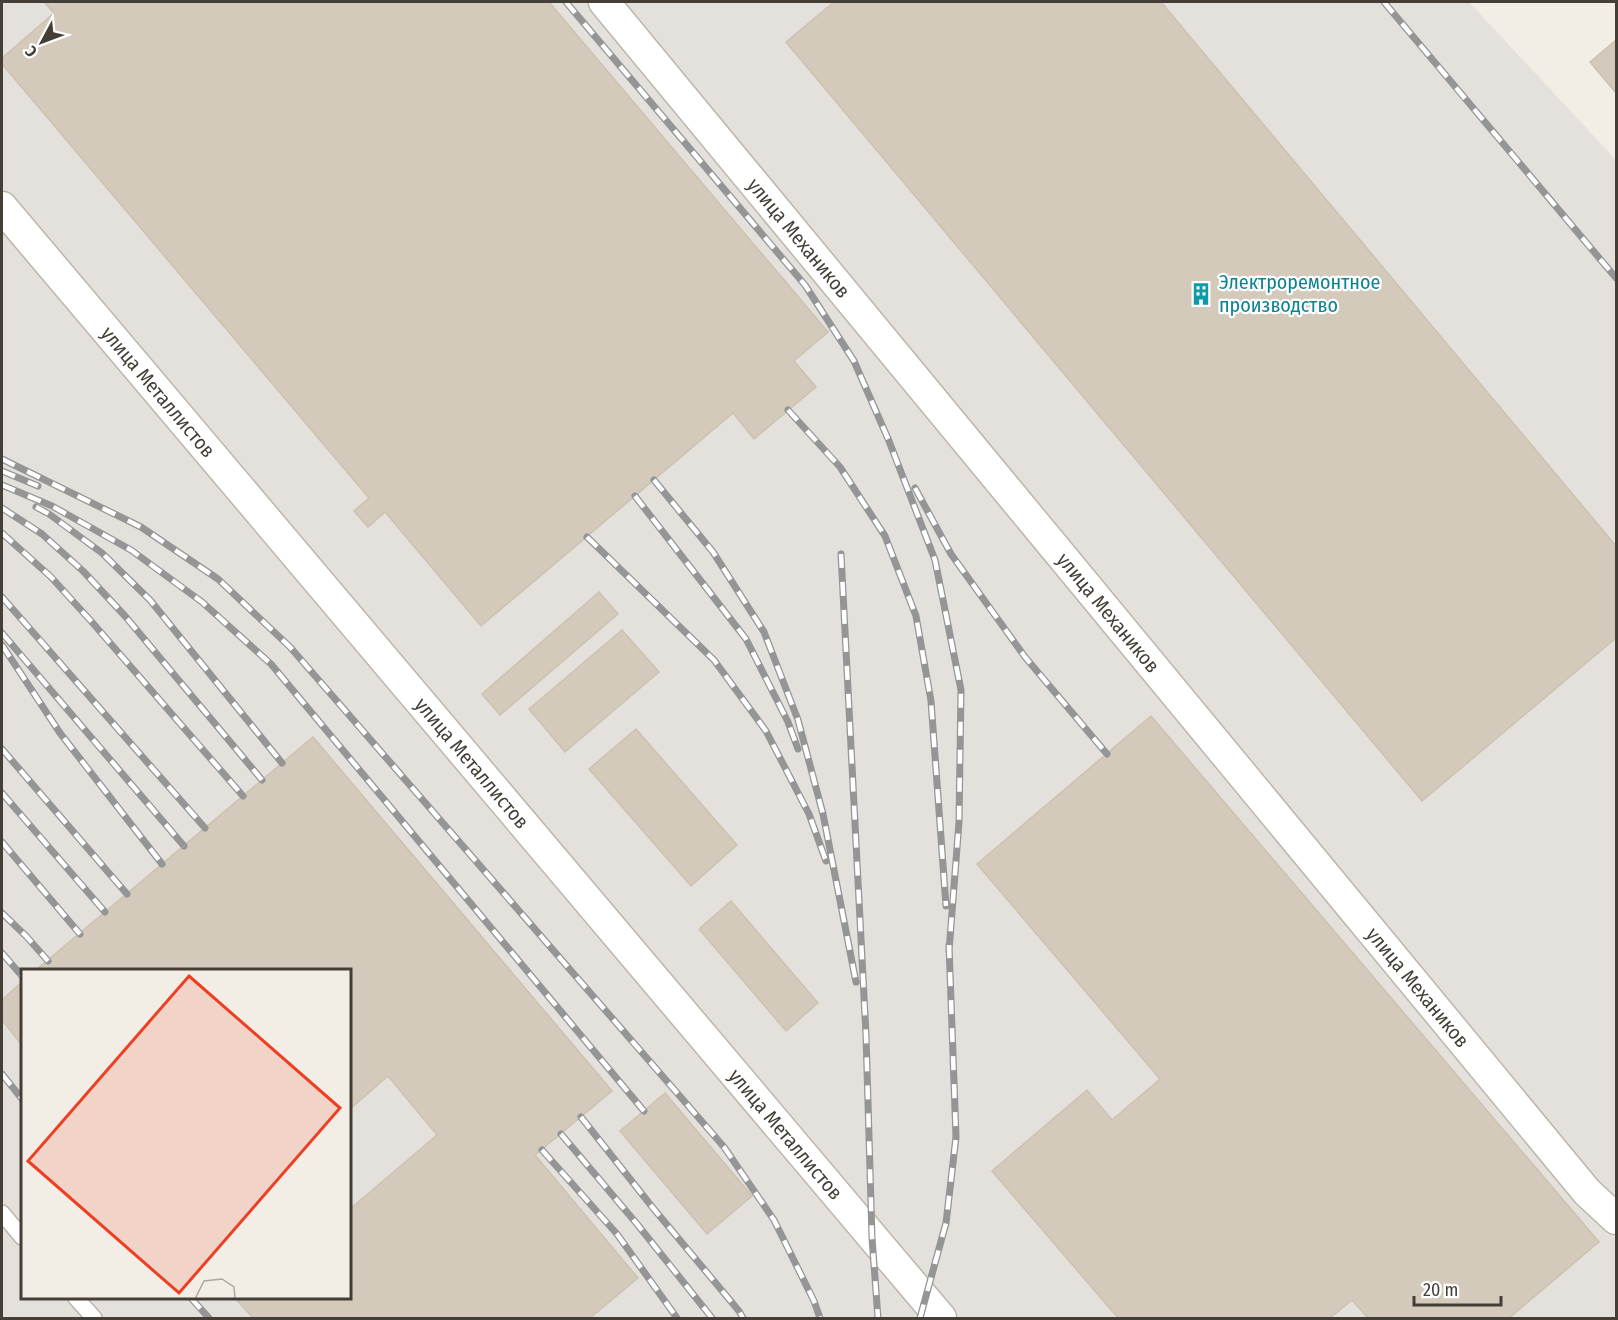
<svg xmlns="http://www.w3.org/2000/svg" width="1618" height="1320" viewBox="0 0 1618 1320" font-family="'Fira Sans Condensed',sans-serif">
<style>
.industrial{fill:#e4e0db;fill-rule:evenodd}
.building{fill:#d3cabc;stroke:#cdc1b0;stroke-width:1.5}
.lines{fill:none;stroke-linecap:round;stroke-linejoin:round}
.service-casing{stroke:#bdb6aa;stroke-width:18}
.minor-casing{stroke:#bdb6aa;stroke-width:33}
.service{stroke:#fff;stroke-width:15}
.minor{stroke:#fff;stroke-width:30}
.rail-casing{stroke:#959595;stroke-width:7}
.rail{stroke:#fff;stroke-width:4.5;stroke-dasharray:14;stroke-linecap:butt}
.labels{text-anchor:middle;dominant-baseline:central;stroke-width:4.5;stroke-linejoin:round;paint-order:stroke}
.street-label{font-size:20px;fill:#443e36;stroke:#fff}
.culture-label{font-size:20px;fill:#0d838f;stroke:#fff;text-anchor:start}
.inset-road{fill:none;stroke:#aca8a0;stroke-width:1.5}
.view{fill:#ec3f24;fill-opacity:0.15;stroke:#ec3f24;stroke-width:3}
.inset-edge{fill:none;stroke:#443e36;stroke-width:3}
</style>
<rect width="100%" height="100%" fill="#f2eee6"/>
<path class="industrial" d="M2,2H1469L1616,160V1318H2ZM22,970H350V1298H22Z"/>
<path class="building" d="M44,2H549L828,332L794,361L816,387L754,439L733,413L481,626L385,512L368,527L354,511L369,498L2,64V58L54,13Z
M834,2H1161L1616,546V638L1422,801L786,42Z
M1616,40V93L1590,62Z
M599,592L618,614L500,715L482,694Z
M622,630L659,672L565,752L529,709Z
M1151,716L1599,1242L1509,1318H1368L1352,1300L1330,1318H1118L992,1171L1087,1090L1112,1120L1160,1079L977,864Z
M636,729L737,845L691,886L589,769Z
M313,737L612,1091L535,1155L638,1278L590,1318H253L235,1298H350V1209L437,1135L388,1076L350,1109V970H36Z
M731,901L818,1003L786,1031L699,929Z
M22,982V1045L2,1020V1000Z
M665,1093L752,1196L707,1234L620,1131Z"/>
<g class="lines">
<g class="service-casing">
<path id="service" d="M2,1213L22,1237
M76,1298L94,1318"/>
</g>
<g class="minor-casing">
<g id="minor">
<path id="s1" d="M604,2L1587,1192L1616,1219"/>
<path id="s2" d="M2,207L941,1318"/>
</g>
</g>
<use href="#service" class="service"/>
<use href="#minor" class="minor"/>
<g class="rail-casing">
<path id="rail" d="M566,2L805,285L854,361L889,441L935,560L961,690L959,822L949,951
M1384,2L1616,278
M788,410L840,467L885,536L916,616L931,701L946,906
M2,459L141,527L218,579L290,647L724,1147L774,1220L814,1301L820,1318
M2,471L38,486
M654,480L713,552L764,632L798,720L823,814L856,982
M2,485L52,506L131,550L202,602L271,664L644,1111
M915,488L951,554L1025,657L1107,754
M635,496L746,639L788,722L798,749
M36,507L49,514L102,553L150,600L282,763
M2,508L42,534L83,571L125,616L262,780
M2,533L50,576L91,621L243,796
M587,537L714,660L766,731L809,814L826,861
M841,554L866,1035L872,1238L878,1318
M2,597L205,828
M2,633L184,846
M2,645L60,733L162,864
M2,749L127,894
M2,793L105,912
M2,842L80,934
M2,913L26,936L48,961
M2,953L22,976
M2,1074L22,1099
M581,1117L653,1208L739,1311L743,1318
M561,1134L637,1224L712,1318
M542,1150L617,1234L677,1318
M191,1298L209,1318
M920,1318L946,1223L956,1137L949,945"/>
</g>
<use href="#rail" class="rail"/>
</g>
<defs>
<g id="building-bare" transform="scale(1.8)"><path d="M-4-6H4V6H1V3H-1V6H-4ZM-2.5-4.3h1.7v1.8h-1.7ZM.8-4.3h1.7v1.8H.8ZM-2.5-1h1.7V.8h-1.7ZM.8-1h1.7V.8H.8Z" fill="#0f9aa8" stroke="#fff" stroke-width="2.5" paint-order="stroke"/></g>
</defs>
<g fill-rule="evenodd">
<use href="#building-bare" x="1201" y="294"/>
</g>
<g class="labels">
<g class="street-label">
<text stroke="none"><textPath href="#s1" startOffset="306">улица Механиков</textPath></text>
<text stroke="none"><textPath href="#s2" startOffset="242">улица Металлистов</textPath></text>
<text stroke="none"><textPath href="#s1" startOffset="792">улица Механиков</textPath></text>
<text stroke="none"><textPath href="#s2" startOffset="728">улица Металлистов</textPath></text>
<text stroke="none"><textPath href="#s1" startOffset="1278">улица Механиков</textPath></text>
<text stroke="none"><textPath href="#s2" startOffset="1214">улица Металлистов</textPath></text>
</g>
<g class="culture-label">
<text x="1219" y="282">Электроремонтное<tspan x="1219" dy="23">производство</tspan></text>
</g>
</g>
<g transform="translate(21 969)">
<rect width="330" height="330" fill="#f2eee6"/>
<path class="inset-road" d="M174,330L183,312L201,310L213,318L214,330"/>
<path class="view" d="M168,7L319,139L158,324L7,192Z"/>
<rect width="330" height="330" class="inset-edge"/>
</g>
<rect width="1618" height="1320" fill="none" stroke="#443e36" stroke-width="6"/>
<g transform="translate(42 42) rotate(229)" stroke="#ffffff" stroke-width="4.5" paint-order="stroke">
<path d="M0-4.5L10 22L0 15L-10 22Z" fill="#443e36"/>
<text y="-9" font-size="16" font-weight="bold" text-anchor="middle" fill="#443e36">С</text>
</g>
<path d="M1414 1296v9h87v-9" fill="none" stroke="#443e36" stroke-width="3"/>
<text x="1423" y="1296" font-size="18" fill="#443e36" stroke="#ffffff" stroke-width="4.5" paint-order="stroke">20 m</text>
</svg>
